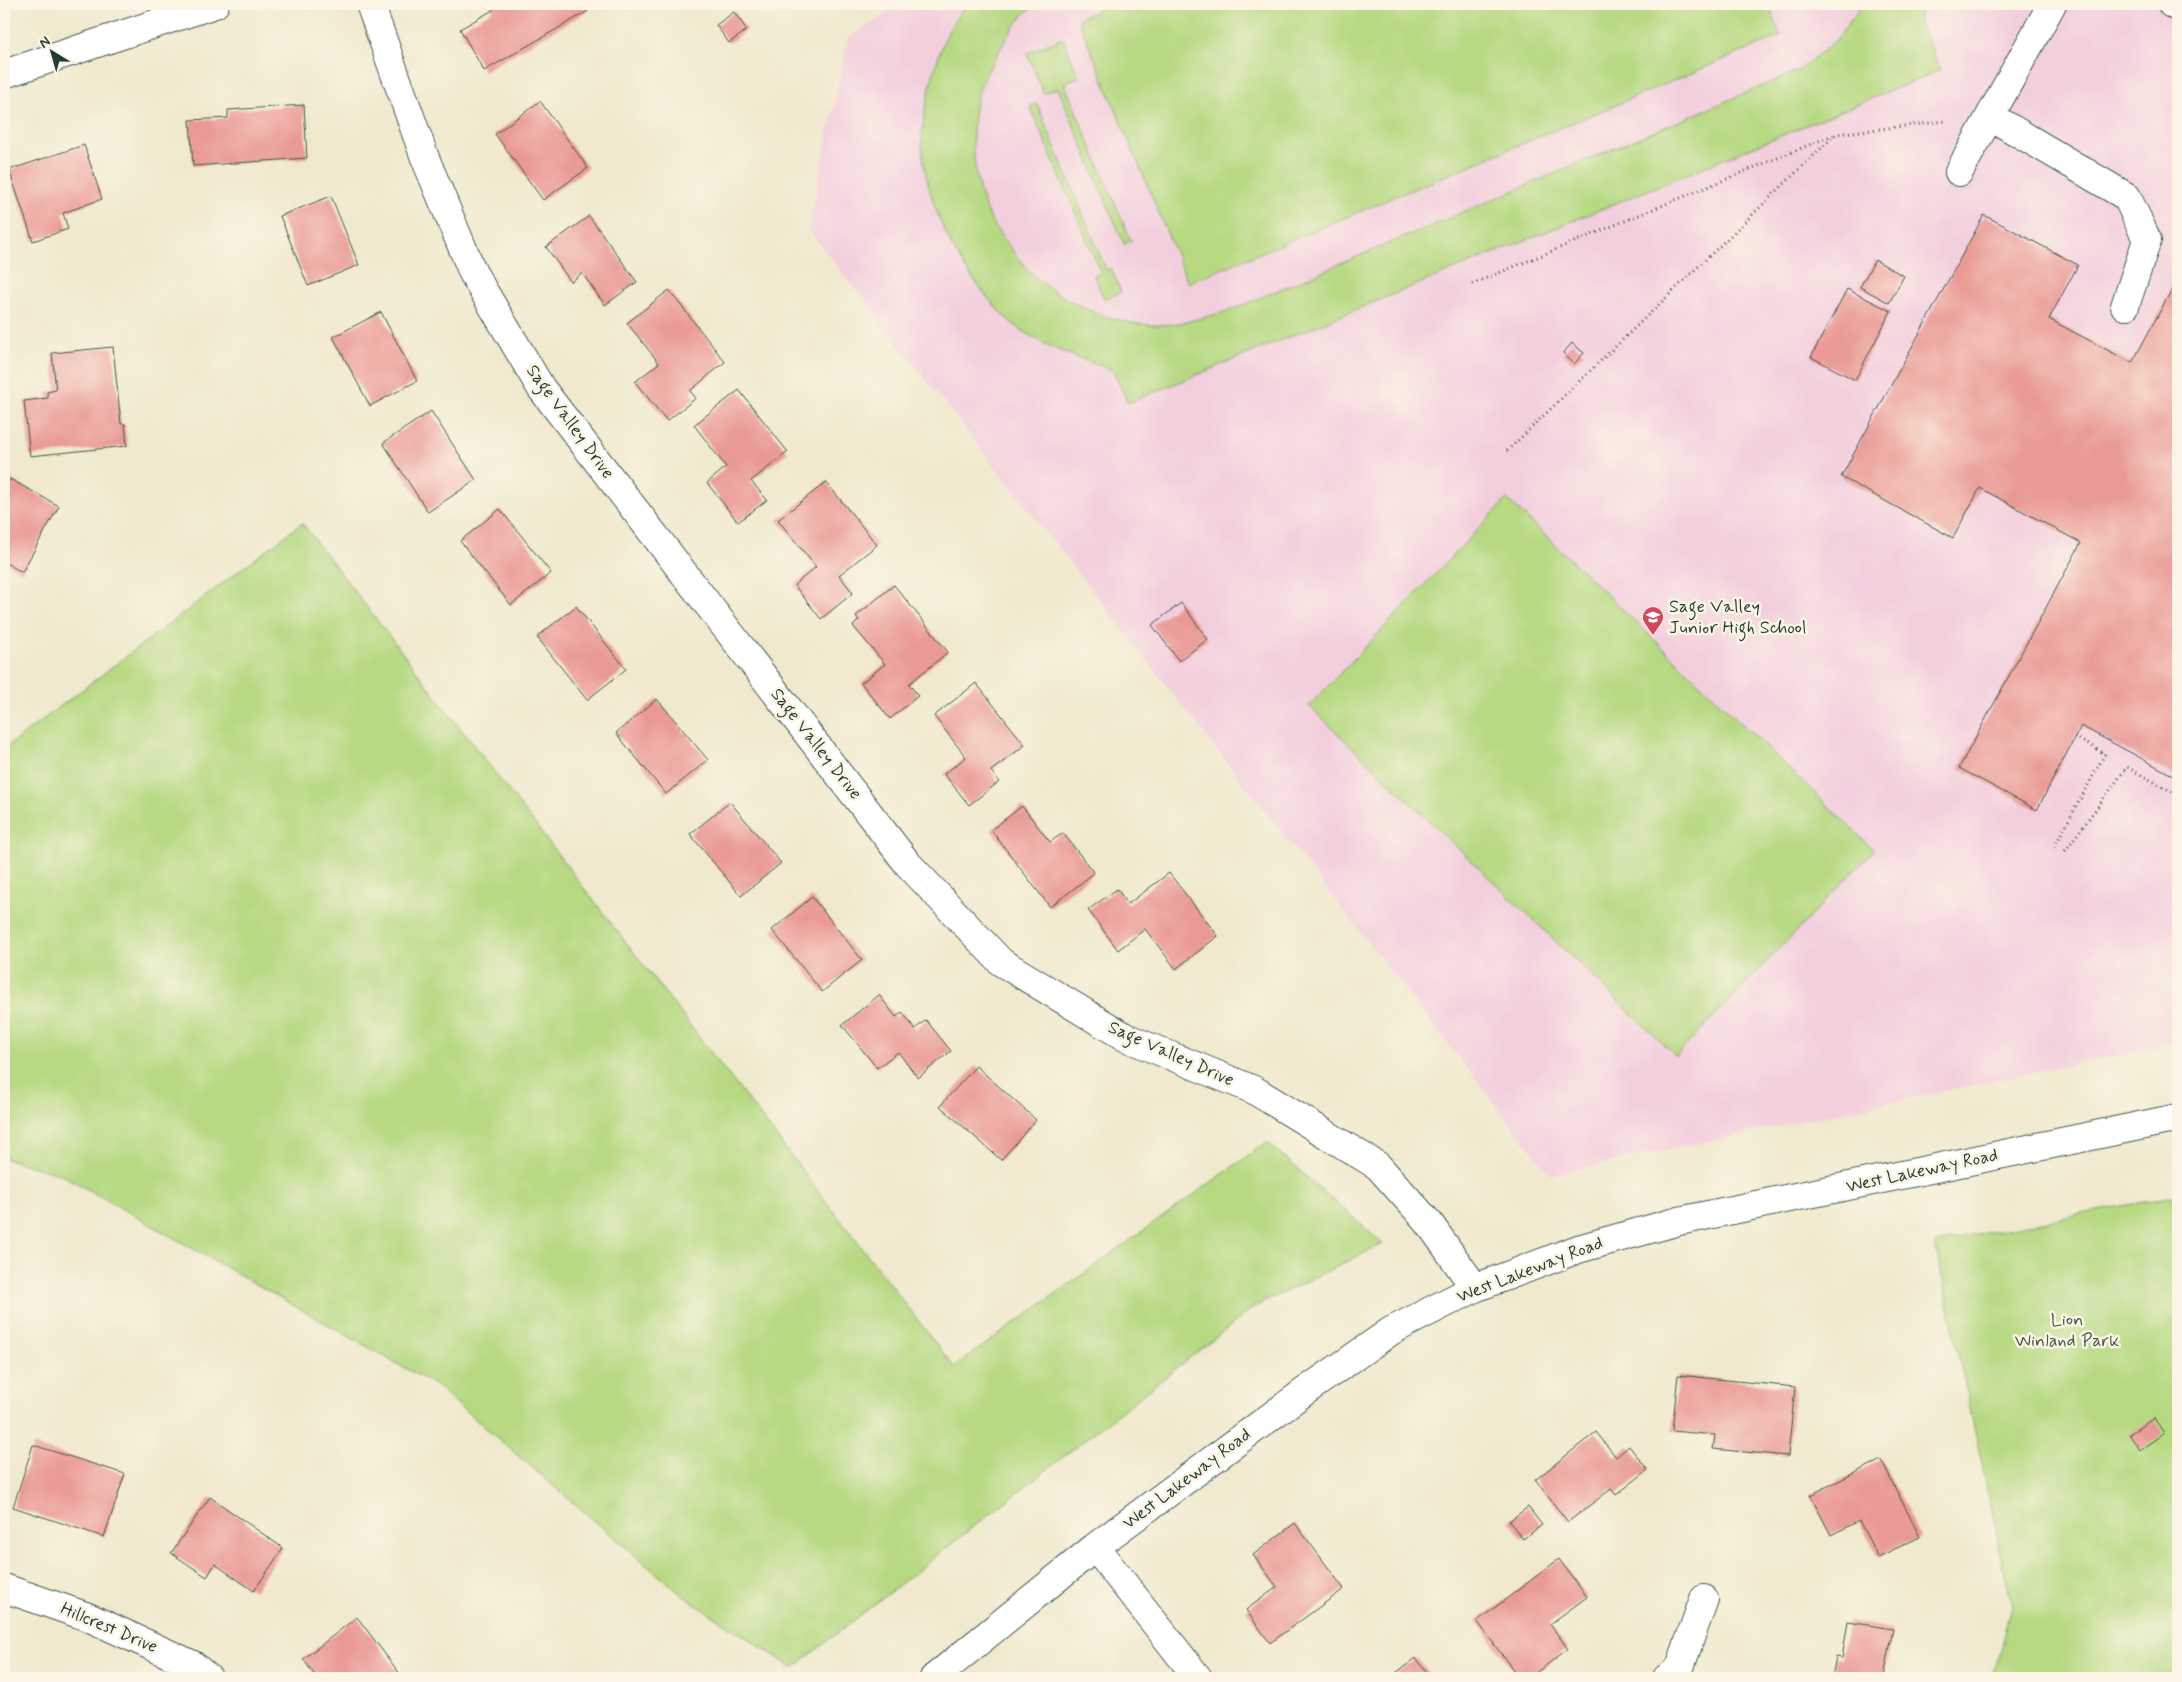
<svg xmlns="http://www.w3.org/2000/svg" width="2182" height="1682" viewBox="0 0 2182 1682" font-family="Mynerve,sans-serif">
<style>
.built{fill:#f3cfde}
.green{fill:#b6d982;stroke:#6a8b5b}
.building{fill:#ea9a96}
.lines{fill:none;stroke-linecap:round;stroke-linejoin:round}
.minor-casing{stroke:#3e574b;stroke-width:30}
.path{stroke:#3e574b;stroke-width:3;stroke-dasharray:1 4;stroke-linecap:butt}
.minor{stroke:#fff;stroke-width:28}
.labels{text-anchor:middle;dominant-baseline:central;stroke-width:5;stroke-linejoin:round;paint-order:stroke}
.street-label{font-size:18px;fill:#1f3d34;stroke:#fcf5e5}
.poi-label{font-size:18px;fill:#1f3d34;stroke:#fcf5e5;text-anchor:start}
.park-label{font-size:18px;fill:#3d5c44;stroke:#fcf5e5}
</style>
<rect width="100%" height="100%" fill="#fcf5e5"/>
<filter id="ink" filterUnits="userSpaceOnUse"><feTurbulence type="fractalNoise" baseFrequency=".02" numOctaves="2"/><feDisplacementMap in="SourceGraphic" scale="10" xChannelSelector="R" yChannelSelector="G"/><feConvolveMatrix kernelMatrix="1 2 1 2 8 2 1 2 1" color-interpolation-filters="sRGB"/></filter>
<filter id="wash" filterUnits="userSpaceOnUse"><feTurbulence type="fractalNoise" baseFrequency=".0096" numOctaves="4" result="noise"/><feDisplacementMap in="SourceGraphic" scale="20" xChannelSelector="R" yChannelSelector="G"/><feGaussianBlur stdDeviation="1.12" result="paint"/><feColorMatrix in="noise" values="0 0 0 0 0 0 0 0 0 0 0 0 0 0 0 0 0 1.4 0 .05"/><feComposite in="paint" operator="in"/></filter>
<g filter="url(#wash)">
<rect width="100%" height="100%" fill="#f0e9ce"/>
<path class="built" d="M903,4H2178V1043L1876,1105L1551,1175L808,229L848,38Z"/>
<path class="green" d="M967,4H1035C1018,18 1007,36 997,55C988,70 979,86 976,103C969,137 974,187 990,218C997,231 1007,243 1016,255C1022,261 1027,270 1033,275C1064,303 1108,322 1149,325C1176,327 1205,317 1231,310L1800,70L1836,40L1863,4H1919V23L1941,70L1128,403L1113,370C1081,359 1048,349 1020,329C1001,316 985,295 971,276C944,239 924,189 922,143C922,112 935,60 948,32C953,22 961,13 967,4Z
M1114,4H1768L1781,36L1188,283L1078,19Z
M1063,38L1079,77L1064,83L1131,241L1124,244L1058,88L1043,93L1027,53Z
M1037,104L1106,270L1111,268L1121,292L1104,299L1094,276L1101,273L1030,106Z
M1507,499L1874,850L1676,1056L1309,706Z
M302,523L954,1367L1267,1142L1383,1244L1256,1306L793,1668L683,1596L435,1385L62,1175L4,1158V749Z
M2178,1195V1678H1994L2012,1606L1935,1243Z"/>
<g id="blocks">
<path class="building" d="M490,4H584L588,11L484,71L460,29L493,10Z
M734,12L747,30L729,43L716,25Z
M540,101L588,168L543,200L495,134Z
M304,105L307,158L193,166L190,120L228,118V110Z
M84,145L102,199L63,213L68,229L33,241L9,170Z
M331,196L359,265L308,286L280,216Z
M1984,215L2078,265L2049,319L2132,363L2178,278V778L2081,726L2037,810L1959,768L2081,543L1980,488L1953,538L1841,477Z
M589,216L637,282L605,305L582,273L571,282L546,247Z
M1875,260L1904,276L1889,303L1860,287Z
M1847,289L1891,311L1855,380L1811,357Z
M669,290L725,362L690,391L696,398L667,421L635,382L659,363L627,323Z
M381,312L417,381L370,406L333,337Z
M1572,343L1584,353L1574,364L1563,353Z
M113,347L121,424H125L127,446L30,456L24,401L48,398L47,392L56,390L52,353Z
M739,390L788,452L751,481L767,500L738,522L707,483L726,467L694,425Z
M431,411L476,480L428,512L383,443Z
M10,479L59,506L22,572L4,562V490Z
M826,482L877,545L839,575L853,593L821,619L794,585L816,567L778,520Z
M500,509L551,573L511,605L460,541Z
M894,585L948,652L909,684L918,696L890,719L861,683L885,664L853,626L859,620L856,616Z
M1181,603L1208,639L1179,661L1152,625Z
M576,606L626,669L587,700L537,637Z
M976,683L1025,745L991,771L999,782L969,805L944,774L966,757L934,716Z
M657,699L708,760L666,794L616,733Z
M730,802L781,863L741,896L690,834Z
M1022,806L1050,842L1063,833L1094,873L1050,907L991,830Z
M1169,873L1218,936L1176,969L1145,929L1118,950L1088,910L1117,889L1128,904Z
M812,897L862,960L822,992L772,930Z
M879,995L896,1017L902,1012L915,1029L926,1020L951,1051L918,1078L898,1052L877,1068L842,1025Z
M976,1066L1036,1120L1001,1160L940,1106Z
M1678,1375L1795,1387L1788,1456L1713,1449L1715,1435L1672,1431Z
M2154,1418L2164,1433L2140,1450L2129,1434Z
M1596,1432L1616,1457L1629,1446L1648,1470L1616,1495L1611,1489L1568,1522L1535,1480Z
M33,1445L125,1474L104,1537L13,1507Z
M1881,1460L1920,1537L1878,1557L1859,1521L1831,1535L1810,1495Z
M210,1497L283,1548L254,1591L215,1564L207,1577L171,1553Z
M1528,1507L1542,1525L1523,1539L1509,1521Z
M1295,1523L1344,1589L1270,1643L1246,1610L1277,1587L1253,1555Z
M1559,1559L1587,1597L1550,1624L1568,1649L1529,1678H1519L1477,1621Z
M357,1617L403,1678H317L303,1659Z
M1848,1622L1893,1629L1884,1678H1832L1836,1657L1842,1658Z
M1416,1658L1432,1678H1389Z"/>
</g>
</g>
<g filter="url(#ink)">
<use href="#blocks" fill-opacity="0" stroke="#3e574b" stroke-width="1"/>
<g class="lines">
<g class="minor-casing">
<path id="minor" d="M370,4L425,158L473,273L541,388L908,864L1001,962L1125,1037L1254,1090L1378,1166L1429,1223L1475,1288
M2172,4L2178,7
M4,74L215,4
M1990,116L2127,197L2147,240L2125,306
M1959,172L2052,4
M1095,1547L1198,1678
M4,1588L88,1617L193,1665L208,1678
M934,1678L1095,1547L1304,1392L1391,1331L1475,1288L1578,1249L1679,1221L2178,1118
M1667,1678L1679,1670L1704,1599"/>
</g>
<path class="path" d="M1472,284L1833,135
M1507,451L1836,134L1947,121
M2054,847L2105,754L2075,737
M2065,851L2127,767L2178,795"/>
<use href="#minor" class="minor"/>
</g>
</g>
<defs>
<g id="school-pin" transform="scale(1.125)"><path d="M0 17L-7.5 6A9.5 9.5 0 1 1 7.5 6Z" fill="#d1495b" stroke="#fcf5e5"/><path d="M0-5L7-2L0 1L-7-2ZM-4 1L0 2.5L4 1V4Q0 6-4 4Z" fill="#fff"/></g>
</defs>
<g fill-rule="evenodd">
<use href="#school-pin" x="1653" y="617"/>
</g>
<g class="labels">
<g class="street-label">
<text transform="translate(570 422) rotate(54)">Sage Valley Drive</text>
<text transform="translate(816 744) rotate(52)">Sage Valley Drive</text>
<text transform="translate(1171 1054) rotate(24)">Sage Valley Drive</text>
<text transform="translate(1922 1171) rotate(-12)">West Lakeway Road</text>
<text transform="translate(1530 1270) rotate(-21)">West Lakeway Road</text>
<text transform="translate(1187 1479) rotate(-37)">West Lakeway Road</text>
<text transform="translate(109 1628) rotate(23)">Hillcrest Drive</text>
</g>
<g class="poi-label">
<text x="1669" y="607">Sage Valley<tspan x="1669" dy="21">Junior High School</tspan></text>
</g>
<g class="park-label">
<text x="2067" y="1320">Lion<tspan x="2067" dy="21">Winland Park</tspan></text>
</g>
</g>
<rect width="2182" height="1682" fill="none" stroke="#fcf5e5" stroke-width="20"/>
<g transform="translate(52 52) rotate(323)" stroke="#fcf5e5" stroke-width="4" paint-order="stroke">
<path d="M0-4L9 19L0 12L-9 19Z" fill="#1f3d34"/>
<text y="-8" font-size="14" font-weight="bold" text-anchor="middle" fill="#1f3d34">N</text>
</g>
</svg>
